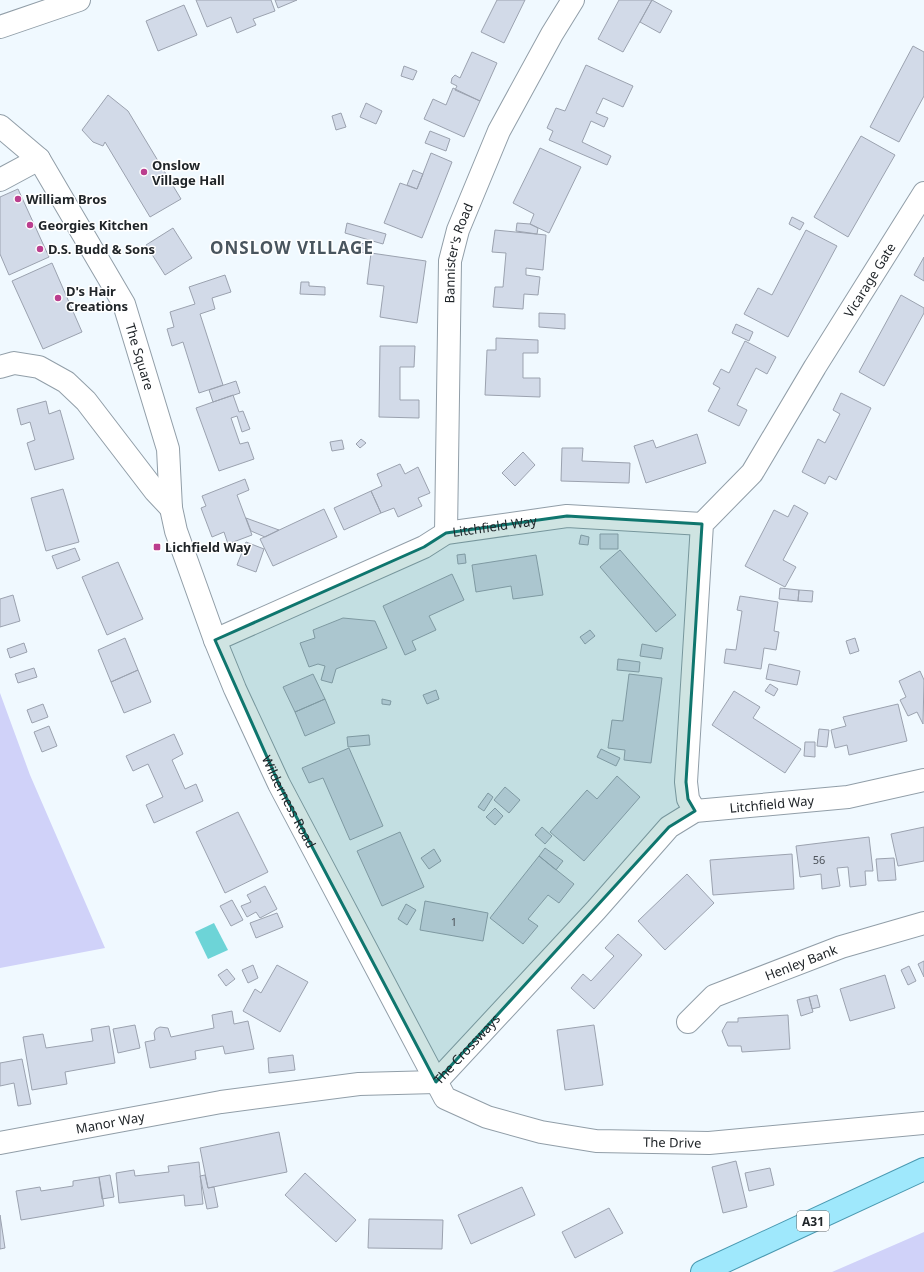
<svg xmlns="http://www.w3.org/2000/svg" width="924" height="1272" viewBox="0 0 924 1272" font-family="'Noto Sans',sans-serif">
<style>
.green{fill:#d0d2f9}
.water{fill:#6dd4d7}
.building{fill:#d2dae8;stroke:#9ba2af}
.lines{fill:none;stroke-linecap:round;stroke-linejoin:round}
.minor-casing{stroke:#919ea8;stroke-width:24}
.major-casing{stroke:#4999b1;stroke-width:24}
.minor{stroke:#fff;stroke-width:22}
.major{stroke:#9fe8fc;stroke-width:22}
.marked{fill:#0f766e;fill-opacity:0.2;stroke:#0f766e;stroke-width:3;stroke-linejoin:round}
.poi-dot{fill:#bb3e8e;stroke:#fff;stroke-width:1.5}
.labels{text-anchor:middle;dominant-baseline:central;stroke-width:3;stroke-linejoin:round;paint-order:stroke}
.number-label{font-size:11px;fill:#4c5259}
.shield{fill:#fff;stroke:#636669;stroke-width:1}
.shield-label{font-size:12px;font-weight:bold;fill:#202529}
.poi-label{font-size:13px;font-weight:bold;fill:#202529;stroke:#fff;text-anchor:start}
.street-label{font-size:13px;fill:#202529;stroke:#fff}
.district-label{font-size:17px;font-weight:bold;letter-spacing:1px;fill:#49555e;stroke:#fff}
</style>
<rect width="100%" height="100%" fill="#f0f9ff"/>
<path class="green" d="M0,693L30,775L105,948L0,968Z
M924,1232V1272H832Z"/>
<path class="water" d="M214,923L228,950L208,959L195,932Z"/>
<path class="building" d="M196,0H271L275,11L253,19L256,25L237,33L231,17L207,27Z
M275,0H297L278,8Z
M497,0H525L504,43L481,32Z
M619,0H652L623,52L598,39Z
M652,0L672,11L660,33L640,22Z
M184,5L197,35L158,51L146,21Z
M913,46L924,52V96L899,142L870,127Z
M472,52L497,63L480,101L455,90L457,86L451,83L452,78L455,75L460,78Z
M586,65L633,86L623,107L603,98L596,113L608,118L604,127L591,121L582,142L611,156L607,165L549,140L553,131L547,128L556,108L565,111Z
M404,66L417,71L413,80L401,76Z
M453,88L480,101L464,137L424,119L433,99L446,105Z
M108,95L128,111L181,199L150,217L105,142L103,146L93,142L82,130Z
M366,103L382,111L376,124L360,117Z
M341,113L346,127L336,130L332,116Z
M430,131L450,139L446,151L425,143Z
M861,136L895,155L848,237L814,217Z
M540,148L581,167L549,233L530,224L534,214L513,203Z
M431,153L452,162L422,238L384,223L400,183L417,189Z
M413,170L423,174L417,189L407,185Z
M18,189L49,257L9,275L0,254V197Z
M792,217L804,223L800,230L789,224Z
M347,223L386,234L383,244L345,233Z
M517,223L530,224L538,228L537,234L516,231Z
M173,228L192,258L165,275L146,245Z
M495,230L546,235L543,270L526,268V275L540,277L538,295L524,294L523,309L493,307L495,287H503L506,253L492,252Z
M806,230L837,246L788,337L744,314L758,288L772,295Z
M354,242L371,245L369,254L352,250Z
M371,253L426,261L417,323L380,317L384,286L367,284Z
M924,257V281L914,275Z
M52,263L82,332L43,349L12,281Z
M225,275L231,292L212,298L215,309L200,314L223,385L199,393L183,342L172,346L167,329L174,327L170,312L195,304L189,287Z
M301,282H309V286L325,287V295L300,294Z
M901,295L924,308V313L884,386L859,372Z
M539,313L565,314V329L539,327Z
M736,324L753,332L749,341L732,333Z
M496,338L538,340V353H523V378H540V397L485,395L487,350H496Z
M745,341L776,357L767,374L756,368L737,405L747,410L739,426L708,411L720,388L713,384L721,369L729,373Z
M380,346H415L414,367H400V400H419V418L379,417Z
M236,381L240,393L213,402L209,390Z
M841,393L871,408L836,480L829,476L825,484L802,472L818,439L825,443L840,414L833,410Z
M233,395L239,412L243,411L250,429L242,432L237,416L231,418L240,444L248,442L254,459L219,471L196,408Z
M46,401L49,414L60,410L74,459L35,470L27,443L35,440L30,422L21,425L17,409Z
M697,434L706,463L646,483L634,446L653,440L656,448Z
M361,439L366,443L360,448L356,444Z
M342,440L344,449L332,451L330,442Z
M562,448H583L582,461L630,463L629,483L561,481Z
M523,452L535,465L515,486L502,473Z
M400,464L405,474L418,467L430,493L418,498L422,506L398,517L394,508L381,513L371,491L382,486L377,474Z
M245,479L249,490L237,495L252,535L228,544L224,532L212,537L201,508L206,506L202,496Z
M63,489L79,542L46,551L31,498Z
M371,491L381,513L344,530L334,508Z
M794,505L808,513L783,560L796,567L785,587L745,566L774,510L788,517Z
M324,509L337,537L273,566L260,539Z
M246,518L279,530L265,537L251,531Z
M600,534H618V549H600Z
M581,535L589,537L588,545L579,544Z
M246,542L264,549L256,572L237,565Z
M75,548L80,560L57,569L52,556Z
M620,550L676,615L656,632L600,567Z
M465,554L466,563L458,564L457,555Z
M536,555L543,595L513,599L511,586L476,592L472,565Z
M118,562L143,619L107,635L82,577Z
M452,574L464,600L429,616L436,630L412,641L416,650L405,655L383,606Z
M780,588L799,590L798,601L779,599Z
M799,590L813,591L812,602L798,601Z
M13,595L20,621L0,627V599Z
M740,596L778,602L774,631L779,632L776,650L764,648L761,669L724,663L726,649L736,650L742,611L737,610Z
M343,618L375,621L387,648L336,669L332,683L321,680L325,666L318,664L309,667L300,643L315,638L313,630Z
M590,630L595,636L585,644L580,637Z
M125,638L138,670L111,682L98,650Z
M855,638L859,651L850,654L846,641Z
M24,643L27,652L10,658L7,649Z
M642,644L663,648L661,659L640,656Z
M618,659L640,662L639,672L617,670Z
M769,664L800,671L797,685L766,679Z
M34,668L37,677L18,683L15,674Z
M138,670L151,702L124,713L111,682Z
M920,671L924,680L923,724L917,712L908,716L900,700L906,697L899,681Z
M313,674L325,699L295,712L283,687Z
M629,674L662,678L651,763L624,760L625,750L608,748L612,720L623,721Z
M770,684L778,689L774,696L765,691Z
M436,690L439,699L427,704L423,695Z
M734,691L760,707L753,718L801,749L785,773L712,725Z
M325,699L335,723L305,736L295,712Z
M382,699L391,701L390,705L382,704Z
M43,704L48,717L32,723L27,710Z
M898,704L907,741L849,755L847,745L835,748L831,730L846,726L843,717Z
M49,726L57,746L42,752L34,732Z
M819,729L829,730L827,747L817,746Z
M174,734L183,754L172,760L185,789L196,784L203,801L154,823L146,805L163,797L148,764L133,771L126,756Z
M369,735L370,745L348,747L347,737Z
M805,742H815V757L804,756Z
M349,748L383,826L350,840L323,778L309,783L302,768Z
M601,749L620,758L616,766L597,757Z
M617,776L640,797L584,861L550,832L587,790L597,799Z
M505,787L520,800L509,813L494,800Z
M488,793L493,797L484,811L478,807Z
M495,808L503,816L495,825L486,817Z
M238,812L268,872L225,893L196,832Z
M542,827L552,836L545,844L535,835Z
M924,827V861L898,866L891,834Z
M400,832L424,887L382,906L357,851Z
M869,837L873,871H865L866,885L850,887L848,867L837,868L840,886L822,889L821,874L800,877L796,846Z
M545,848L563,861L556,870L539,856Z
M434,849L441,861L429,869L421,858Z
M792,854L794,889L713,895L710,860Z
M539,856L574,884L559,903L548,895L528,919L538,926L523,944L490,918Z
M894,858L896,880L878,881L876,859Z
M687,874L714,903L665,950L638,921Z
M265,886L277,909L260,918L256,912L247,917L241,906L251,902L247,895Z
M232,900L243,920L231,926L220,906Z
M425,901L488,913L483,941L420,930Z
M406,904L416,910L407,925L398,919Z
M277,913L283,927L256,938L250,923Z
M618,934L642,955L594,1009L571,988L583,974L591,981L614,956L605,948Z
M924,961V977L918,964Z
M253,965L258,978L248,983L242,970Z
M277,965L308,982L280,1032L243,1011L255,989L261,993Z
M909,966L916,981L908,985L901,970Z
M227,969L235,979L226,986L218,975Z
M885,975L895,1008L850,1021L840,989Z
M817,995L820,1007L812,1009L809,997Z
M809,997L813,1012L801,1016L797,1000Z
M232,1011L234,1024L248,1021L254,1049L225,1054L223,1046L195,1051L196,1059L150,1068L145,1042L155,1040L154,1033L156,1029L160,1027L168,1028L171,1037L214,1028L212,1015Z
M788,1015L790,1049L742,1052L741,1046H728L722,1031L727,1022H738V1018Z
M135,1025L140,1048L118,1053L113,1029Z
M594,1025L603,1085L565,1090L557,1030Z
M109,1026L115,1063L65,1072L67,1084L32,1090L23,1037L43,1034L46,1048L93,1041L91,1029Z
M293,1055L295,1070L269,1073L268,1058Z
M22,1059L31,1104L18,1106L14,1083L0,1086V1063Z
M279,1132L287,1172L208,1188L200,1148Z
M736,1161L747,1207L723,1213L712,1167Z
M199,1162L203,1204L185,1206L184,1195L119,1203L116,1173L134,1170L135,1176L169,1172L168,1166Z
M770,1168L774,1185L749,1191L745,1173Z
M305,1173L356,1220L336,1242L285,1195Z
M110,1175L114,1197L102,1199L99,1177Z
M205,1175L208,1188L214,1187L218,1207L207,1209L200,1176Z
M99,1177L104,1206L21,1220L16,1191L40,1187L41,1191L73,1186V1181Z
M522,1187L535,1215L471,1244L458,1215Z
M609,1208L623,1233L575,1258L562,1232Z
M0,1215L5,1248L0,1249Z
M369,1219L443,1220L442,1249L368,1248Z"/>
<g class="lines">
<g class="minor-casing">
<g id="minor">
<path d="M0,27L79,0"/>
<path id="s1" d="M0,126L39,159L124,304L168,449L171,508L176,531L215,640L235,689L279,784L445,1098L487,1117L541,1132L596,1141L709,1143L924,1123"/>
<path d="M0,180L39,159"/>
<path d="M0,367L14,363L39,367L66,382L86,401L155,491L171,508"/>
<path id="s2" d="M446,533L450,261L458,230L499,131L552,34L573,0"/>
<path id="s3" d="M215,640L424,547L446,533L567,516L702,524"/>
<path id="s4" d="M695,811L688,799L686,782L702,524L752,473L815,367L924,193"/>
<path id="s5" d="M688,1022L714,996L841,947L924,923"/>
<path id="s6" d="M0,1143L221,1102L359,1084L436,1082L596,910L669,827L695,811L848,797L924,780"/>
</g>
</g>
<g class="major-casing">
<path id="major" d="M702,1272L924,1169"/>
</g>
<use href="#minor" class="minor"/>
<use href="#major" class="major"/>
</g>
<path class="marked" d="M567,516L702,524L686,782L688,799L695,811L669,827L436,1082L279,784L215,640L424,547L446,533Z"/>
<g class="poi-dot">
<circle cx="144" cy="172" r="4"/>
<circle cx="18" cy="199" r="4"/>
<circle cx="30" cy="225" r="4"/>
<circle cx="40" cy="249" r="4"/>
<circle cx="58" cy="298" r="4"/>
<rect x="153" y="543" width="8" height="8" rx="2"/>
</g>
<g class="labels">
<g class="number-label">
<text x="819" y="859">56</text>
<text x="454" y="921">1</text>
</g>
<rect class="shield" x="797" y="1211" width="32" height="20" rx="3"/>
<g class="shield-label">
<text x="813" y="1221">A31</text>
</g>
<g class="poi-label">
<text x="152" y="165">Onslow<tspan x="152" dy="15">Village Hall</tspan></text>
<text x="26" y="199">William Bros</text>
<text x="38" y="225">Georgies Kitchen</text>
<text x="48" y="249">D.S. Budd &amp; Sons</text>
<text x="66" y="291">D's Hair<tspan x="66" dy="15">Creations</tspan></text>
<text x="165" y="547">Lichfield Way</text>
</g>
<g class="street-label">
<text stroke="none"><textPath href="#s2" startOffset="281">Bannister's Road</textPath></text>
<text stroke="none"><textPath href="#s4" startOffset="587">Vicarage Gate</textPath></text>
<text stroke="none"><textPath href="#s1" startOffset="274">The Square</textPath></text>
<text stroke="none"><textPath href="#s3" startOffset="304">Litchfield Way</textPath></text>
<text stroke="none"><textPath href="#s1" startOffset="747">Wilderness Road</textPath></text>
<text stroke="none"><textPath href="#s6" startOffset="894">Litchfield Way</textPath></text>
<text stroke="none"><textPath href="#s5" startOffset="130">Henley Bank</textPath></text>
<text stroke="none"><textPath href="#s6" startOffset="486">The Crossways</textPath></text>
<text stroke="none"><textPath href="#s6" startOffset="112">Manor Way</textPath></text>
<text stroke="none"><textPath href="#s1" startOffset="1316">The Drive</textPath></text>
</g>
<g class="district-label">
<text x="292" y="247">ONSLOW VILLAGE</text>
</g>
</g>
</svg>
